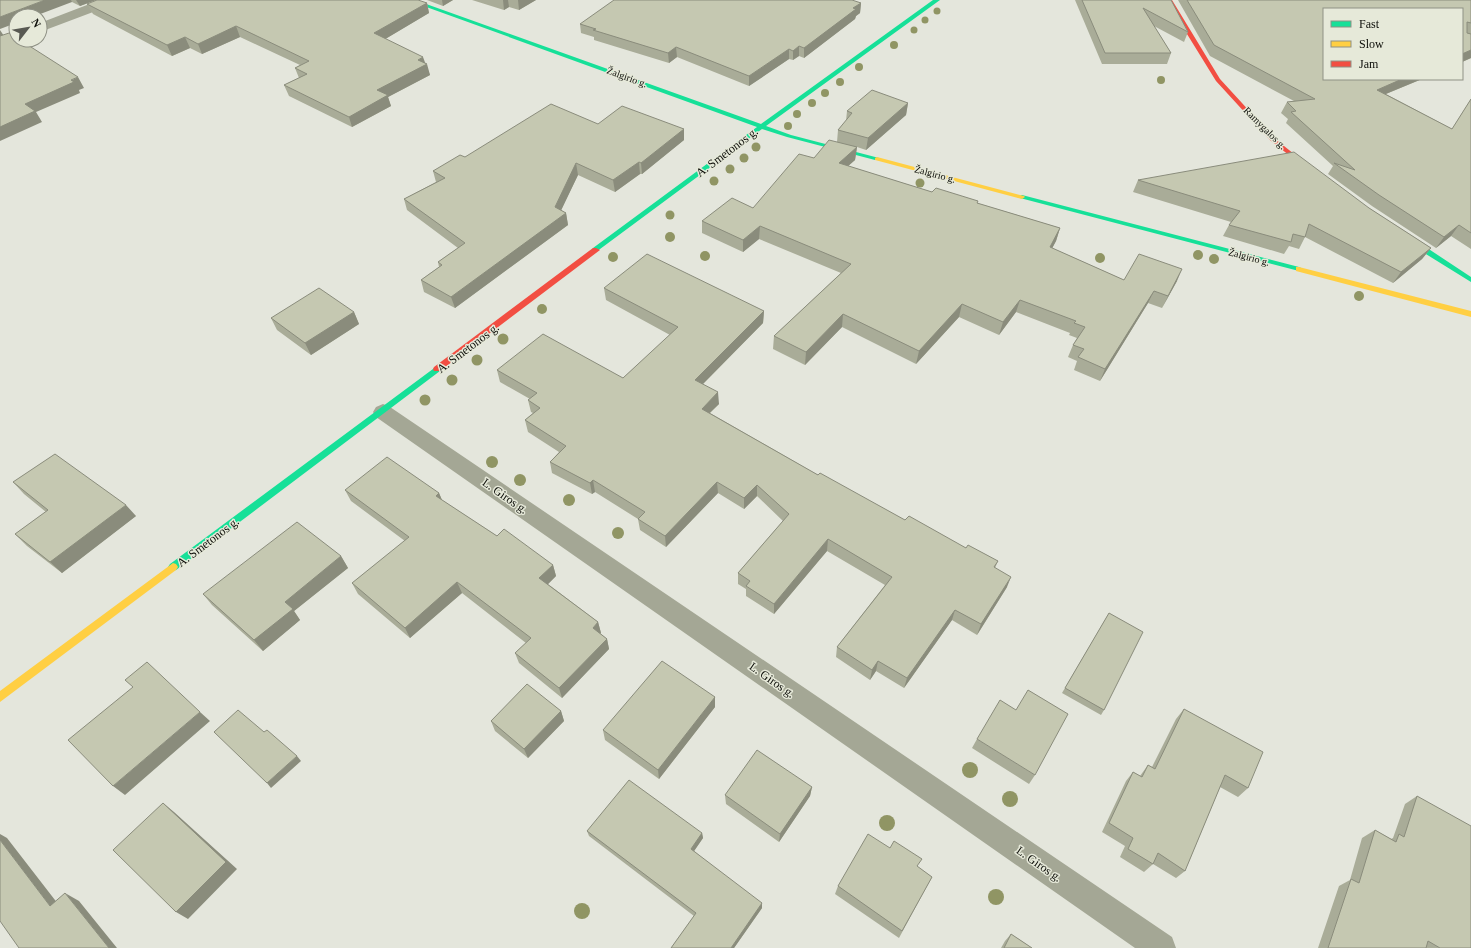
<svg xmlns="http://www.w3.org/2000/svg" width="1471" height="948" viewBox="0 0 1471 948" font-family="Georgia,serif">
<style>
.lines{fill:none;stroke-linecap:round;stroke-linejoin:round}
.street{fill:#a4a795;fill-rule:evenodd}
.fast{fill:#16e098;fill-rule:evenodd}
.slow{fill:#ffcf43;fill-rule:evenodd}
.jam{fill:#f24e42;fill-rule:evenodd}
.tree{fill:#909564}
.wall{fill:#a9ac98}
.shaded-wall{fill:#8a8c7c}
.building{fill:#c5c8b1;stroke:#8a8c7c}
.labels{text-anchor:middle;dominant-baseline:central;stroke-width:3;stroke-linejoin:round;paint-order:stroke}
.far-street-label{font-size:10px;fill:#0c0d08;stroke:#e6e9d9}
.street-label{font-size:12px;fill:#0c0d08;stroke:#e6e9d9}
</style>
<rect width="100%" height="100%" fill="#e4e6dc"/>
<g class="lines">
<path class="street" d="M100,0H119L117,3L40,32V23Z
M383,404L390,407L1172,937L1176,948H1135L376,417L373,412L376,407Z"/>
<path class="fast" d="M407,0H415L761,124L933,0H940L766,126L791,135L879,158V160H875L787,137L762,129L596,252L592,250L593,248L757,127Z
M1022,195L1299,267L1303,269L1299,271L1020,198V196Z
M1400,234H1406L1471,277V282L1400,238Z
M437,366L441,369L440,371L176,570L173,571L170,570L168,567L170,564Z"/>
<path class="slow" d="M877,157L1024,196L1025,197L1022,199L875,160V158Z
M1296,267H1299L1471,311V317L1296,271Z
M173,563L176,564L178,567L176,570L0,702V691Z"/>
<path class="jam" d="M1166,0H1172L1220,79L1274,138L1314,170V172H1310L1270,140L1216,81Z
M593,248H596L600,250L440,371H434L433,369L434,367Z"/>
</g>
<g class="tree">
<circle cx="937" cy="11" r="3.5"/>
<circle cx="925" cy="20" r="3.5"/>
<circle cx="914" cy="30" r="3.5"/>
<circle cx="894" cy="45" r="4"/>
<circle cx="859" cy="67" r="4"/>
<circle cx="1161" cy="80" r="4"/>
<circle cx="840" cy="82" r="4"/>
<circle cx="825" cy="93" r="4"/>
<circle cx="812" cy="103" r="4"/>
<circle cx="797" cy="114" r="4"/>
<circle cx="788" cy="126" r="4"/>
<circle cx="756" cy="147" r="4.5"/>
<circle cx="744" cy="158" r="4.5"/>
<circle cx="730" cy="169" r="4.5"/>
<circle cx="714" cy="181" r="4.5"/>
<circle cx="920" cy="183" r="4.5"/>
<circle cx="670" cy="215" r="4.5"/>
<circle cx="670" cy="237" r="5"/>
<circle cx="1198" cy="255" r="5"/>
<circle cx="705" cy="256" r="5"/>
<circle cx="613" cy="257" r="5"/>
<circle cx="1100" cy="258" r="5"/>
<circle cx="1214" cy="259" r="5"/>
<circle cx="1359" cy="296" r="5"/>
<circle cx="542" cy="309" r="5"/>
<circle cx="503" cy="339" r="5.5"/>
<circle cx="477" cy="360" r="5.5"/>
<circle cx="452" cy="380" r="5.5"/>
<circle cx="425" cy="400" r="5.5"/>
<circle cx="492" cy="462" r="6"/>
<circle cx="520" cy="480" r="6"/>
<circle cx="569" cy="500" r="6"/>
<circle cx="618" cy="533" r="6"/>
<circle cx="970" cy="770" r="8"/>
<circle cx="1010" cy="799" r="8"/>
<circle cx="887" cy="823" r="8"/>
<circle cx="996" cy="897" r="8"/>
<circle cx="582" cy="911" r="8"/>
</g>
<path class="wall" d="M0,0H96L80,6L72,2Z
M427,0H453L443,6Z
M472,0H536L519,10L509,7L504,10Z
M1075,0H1171L1188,32L1184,42L1154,26L1171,53L1167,64H1102Z
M1178,0H1471V58L1462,62V9L1324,79H1422L1386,94L1452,129L1471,99V249L1451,236L1436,248L1372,206L1328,174L1333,166L1286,123L1288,119L1281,113L1287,102L1294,101L1210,56Z
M427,3L429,13L385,39L425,63L430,75L388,97L391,106L352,127L289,96L284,85L299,78L295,68L300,65L240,37L202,54L190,48L172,56L93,14L87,4Z
M861,3L860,13L856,16L855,19L804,58L799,56L793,60L789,59L749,86L677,57L669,63L594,40V37L581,33L580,24Z
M908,103L906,115L866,150L857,147L855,160L848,166L932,192L978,201L977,203L1060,228L1056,241L1052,248L1124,280L1177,281L1162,308L1148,303L1100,381L1074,370L1077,361L1068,357L1073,345L1077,338L1069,335L1070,333L1016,312L999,335L959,317L916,364L842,327L805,365L773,349L774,336L841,273L759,239L743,252L702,233V221L753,208L814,158L837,142L838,130L846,121L847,111Z
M598,124L684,129V140L642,174H640L615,192L578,175L561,210L566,213L568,225L455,308L424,292L421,280L439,267L438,262L458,248L407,210L404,199L436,182L433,171L465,157Z
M1138,180L1369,208L1431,248L1422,259L1393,283L1305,237L1299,249L1289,246L1284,254L1223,236L1229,225L1231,222L1133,192Z
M604,288L764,311L763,323L703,384L719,404L710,413L818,475L905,520L966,548L998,561L995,568L1007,587L977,635L952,620L904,688L876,671L870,680L836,657L837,647L885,585L827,551L774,614L746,596V589L738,584V573L783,521L757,496L744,509L718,493L666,547L640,530L638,519L595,492L592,494L552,473L550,462L559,452L528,432L525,420L533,413L531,412L528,400L530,399L500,382L497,370L623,378L670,335L606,300Z
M354,312L359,324L311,355L277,330L271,318Z
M13,482L136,516L62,573L27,546L15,534L46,512L24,494Z
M345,490L439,493L442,500L497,536L553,565L556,576L548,584L598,622L601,633H600L607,639L609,649L562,698L519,663L515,653L526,643L462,593L410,638L358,594L352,583L405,541L351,501Z
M341,556L348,568L294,611L300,620L263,651L212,605L203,594Z
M1109,613L1104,710L1101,715L1062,693Z
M715,697V707L659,779L605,740L603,730Z
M1184,709L1248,788L1238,797L1220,787L1185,871L1176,878L1153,864L1144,872L1120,857L1125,846L1102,832L1126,781L1133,772L1140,776L1148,765L1152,767L1176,719Z
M561,711L564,721L528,758L495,731L491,721Z
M977,739L1035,775L1029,784L972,748Z
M812,787L810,796L779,842L726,804L725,795Z
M1417,796L1471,948H1318L1339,886L1350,880L1362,838L1375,830L1391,839L1393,838L1405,804Z
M587,831L702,833L703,838L694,851L762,908L734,948H671L694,916L589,836Z
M918,867L932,877L899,938L835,894L838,886Z
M1011,934L1032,948H1001L1005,941Z"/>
<path class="shaded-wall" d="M45,0H71L72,2L35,16H16V23L0,29V17Z
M76,0H96L80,6Z
M442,0H453L443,6Z
M503,0H508L509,7L504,10Z
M518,0H536L519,10Z
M427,3L429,13L377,44L374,33Z
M861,3L860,13L856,16L855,19L804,58V48L853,8Z
M236,26L240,37L202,54L198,44Z
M0,30L4,36L0,38Z
M185,37L190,48L172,56L167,45Z
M799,46V56L793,60V51Z
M676,47L677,57L669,63L668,53Z
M789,49V59L749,86V76Z
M1471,50V58L1462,62V54Z
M423,57L426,65L427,64L430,75L388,97L391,106L352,127L349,117L377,90L418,60Z
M78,77L84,88L79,90L80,93L36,112L42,122L0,141V127L25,104Z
M1402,79H1422L1371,100L1377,90Z
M908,103L906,115L866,150L868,138Z
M684,129V140L642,174L641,163Z
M857,147L855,160L838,175L839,163Z
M639,162L640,174L615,192L613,180Z
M576,163L578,175L557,219L555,207Z
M566,213L568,225L455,308L451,297Z
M1459,225L1451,236L1436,248L1444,237Z
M760,226L759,239L743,252V240Z
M1060,228L1056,241L1046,260L1050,247Z
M1431,248L1422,259L1393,283L1401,272Z
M1182,269L1177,281L1162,308L1168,296Z
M1154,291L1148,303L1100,381L1105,369Z
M1020,300L1016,312L999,335L1003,322Z
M962,304L959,317L916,364L919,351Z
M764,311L763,323L695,392V380Z
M354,312L359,324L311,355L305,343Z
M843,314L842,327L805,365L806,352Z
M718,392L719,404L702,420V409Z
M593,480L595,492L592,494L590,483Z
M717,482L718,493L666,547L665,536Z
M757,485V496L744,509V498Z
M439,493L444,505L436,496Z
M126,505L136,516L62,573L50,562Z
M828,539L827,551L774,614V604Z
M341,556L348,568L294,611L300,620L263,651L254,640L285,602Z
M553,565L556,576L543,589L539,578Z
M1011,577L1007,587L977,635L981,624Z
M457,582L462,593L410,638L405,628Z
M955,610L952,620L904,688L907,678Z
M598,622L601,633L595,638L593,628Z
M607,639L609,649L562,698L559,688Z
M878,661L876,671L870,680L872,670Z
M715,697V707L659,779L658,770Z
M561,711L564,721L528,758L524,749Z
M200,712L210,721L125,795L113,786Z
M297,756L301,761L271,788L267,783Z
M812,787L810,796L779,842L780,834Z
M163,803L174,812L237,869L188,919L176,912Z
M702,833L703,838L692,854L691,849Z
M0,834L7,838L65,913L50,906L0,840Z
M65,893L79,901L117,948H109Z
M762,903V908L734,948H731Z"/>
<path class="building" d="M0,0H45L0,17Z
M97,0H418L427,3L374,33L423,57L418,60L427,64L377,90L388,95L349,117L284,85L307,74L295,68L309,61L236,26L198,44L185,37L167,45L87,4Z
M614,0H852L861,3L853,8L856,9L804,48L799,46L793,51L789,49L749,76L676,47L668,53L593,30L596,29L580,24Z
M1082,0H1171L1188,32L1143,8L1171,53H1105Z
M1187,0H1471V23L1467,22V33L1471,34V50L1462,54V9H1324V79H1402L1377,90L1452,129L1471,99V233L1459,225L1444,237L1379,195L1334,163L1355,170L1291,112L1296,111L1287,102L1315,99L1214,45Z
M9,33L16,38V40H20L78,77L71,80L74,82L25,104L35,111L0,127V36Z
M872,90L908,103L868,138L838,130L852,113L847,111Z
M551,104L598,124L622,106L684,129L641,163L639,162L613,180L576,163L555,207L566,213L451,297L421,280L442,265L438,262L465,243L404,199L445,178L433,171L460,155L465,157Z
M829,140L857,147L839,163L932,192L936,188L978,201L977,203L1060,228L1050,247L1124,280L1139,254L1182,269L1168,296L1154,291L1105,369L1078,357L1084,349L1073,345L1085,327L1074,323L1076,321L1020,300L1003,322L962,304L919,351L843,314L806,352L774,336L851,264L760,226L743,240L702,221L732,198L753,208L799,154L814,158Z
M1294,152L1369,208L1431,248L1401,272L1309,224L1305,237L1293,234L1291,242L1229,225L1240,211L1138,180Z
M647,254L764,311L695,380L718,392L702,409L818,475L820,473L905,520L909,516L966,548L968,545L998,561L994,567L1011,577L981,624L955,610L907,678L878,661L872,670L837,647L892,577L828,539L774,604L746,586L750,581L738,573L789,514L757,485L744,498L717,482L665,536L638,519L645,512L593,480L590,483L550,462L566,446L525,420L540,408L528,400L537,393L497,370L543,334L623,378L678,327L604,288Z
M319,288L354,312L305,343L271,318Z
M55,454L126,505L50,562L15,534L48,510L13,482Z
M387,457L439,493L436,496L497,536L504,529L553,565L539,578L598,622L593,628L607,639L559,688L515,653L531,638L457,582L405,628L352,583L409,537L345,490Z
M297,522L341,556L285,602L293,609L254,640L203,594Z
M1109,613L1143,632L1104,710L1065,688Z
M662,661L715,697L658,770L603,730Z
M147,662L200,712L113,786L68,740L133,687L125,680Z
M527,684L561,711L524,749L491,721Z
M1028,690L1068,714L1035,775L977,739L1000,700L1016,710Z
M1184,709L1263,752L1248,788L1225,775L1185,871L1158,853L1153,864L1128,849L1133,838L1109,823L1133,772L1142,777L1148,765L1155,769Z
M238,710L264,732L267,730L297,756L267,783L214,732Z
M757,750L812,787L780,834L725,795Z
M629,780L702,833L691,849L762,903L731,948H671L696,913L587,831Z
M1417,796L1471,826V948H1440L1428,941L1426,948H1328L1351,879L1359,883L1375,830L1396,842L1399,834L1404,837Z
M163,803L226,862L176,912L113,850Z
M868,834L890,848L894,841L922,859L917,866L932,877L902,931L838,886Z
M0,840L50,906L65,893L109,948H19L0,921Z
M1011,934L1032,948H1004Z"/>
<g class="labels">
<g class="far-street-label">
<text transform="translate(627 77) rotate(20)">Žalgirio g.</text>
<text transform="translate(1265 128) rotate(45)">Ramygalos g.</text>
<text transform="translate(935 174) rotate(15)">Žalgirio g.</text>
<text transform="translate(1249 257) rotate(15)">Žalgirio g.</text>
</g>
<g class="street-label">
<text transform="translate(727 152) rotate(-37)">A. Smetonos g.</text>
<text transform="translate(468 348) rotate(-37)">A. Smetonos g.</text>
<text transform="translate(505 496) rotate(35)">L. Giros g.</text>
<text transform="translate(208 542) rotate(-37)">A. Smetonos g.</text>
<text transform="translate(772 680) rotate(35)">L. Giros g.</text>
<text transform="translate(1039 864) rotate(35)">L. Giros g.</text>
</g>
</g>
<rect x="1323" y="8" width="140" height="72" fill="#e6e9d9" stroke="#8f9185"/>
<rect x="1331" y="21" width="20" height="6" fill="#16e098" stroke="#8f9185"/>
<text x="1359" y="28" font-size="12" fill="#0c0d08">Fast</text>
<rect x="1331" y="41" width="20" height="6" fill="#ffcf43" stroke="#8f9185"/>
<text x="1359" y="48" font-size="12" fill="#0c0d08">Slow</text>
<rect x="1331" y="61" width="20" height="6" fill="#f24e42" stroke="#8f9185"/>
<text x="1359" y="68" font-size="12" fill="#0c0d08">Jam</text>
<g transform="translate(28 28) rotate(59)"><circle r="19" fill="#e6e9d9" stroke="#8f9185"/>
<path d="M0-3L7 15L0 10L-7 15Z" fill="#585952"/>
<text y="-6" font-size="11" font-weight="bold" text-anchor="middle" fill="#0c0d08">N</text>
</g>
</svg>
